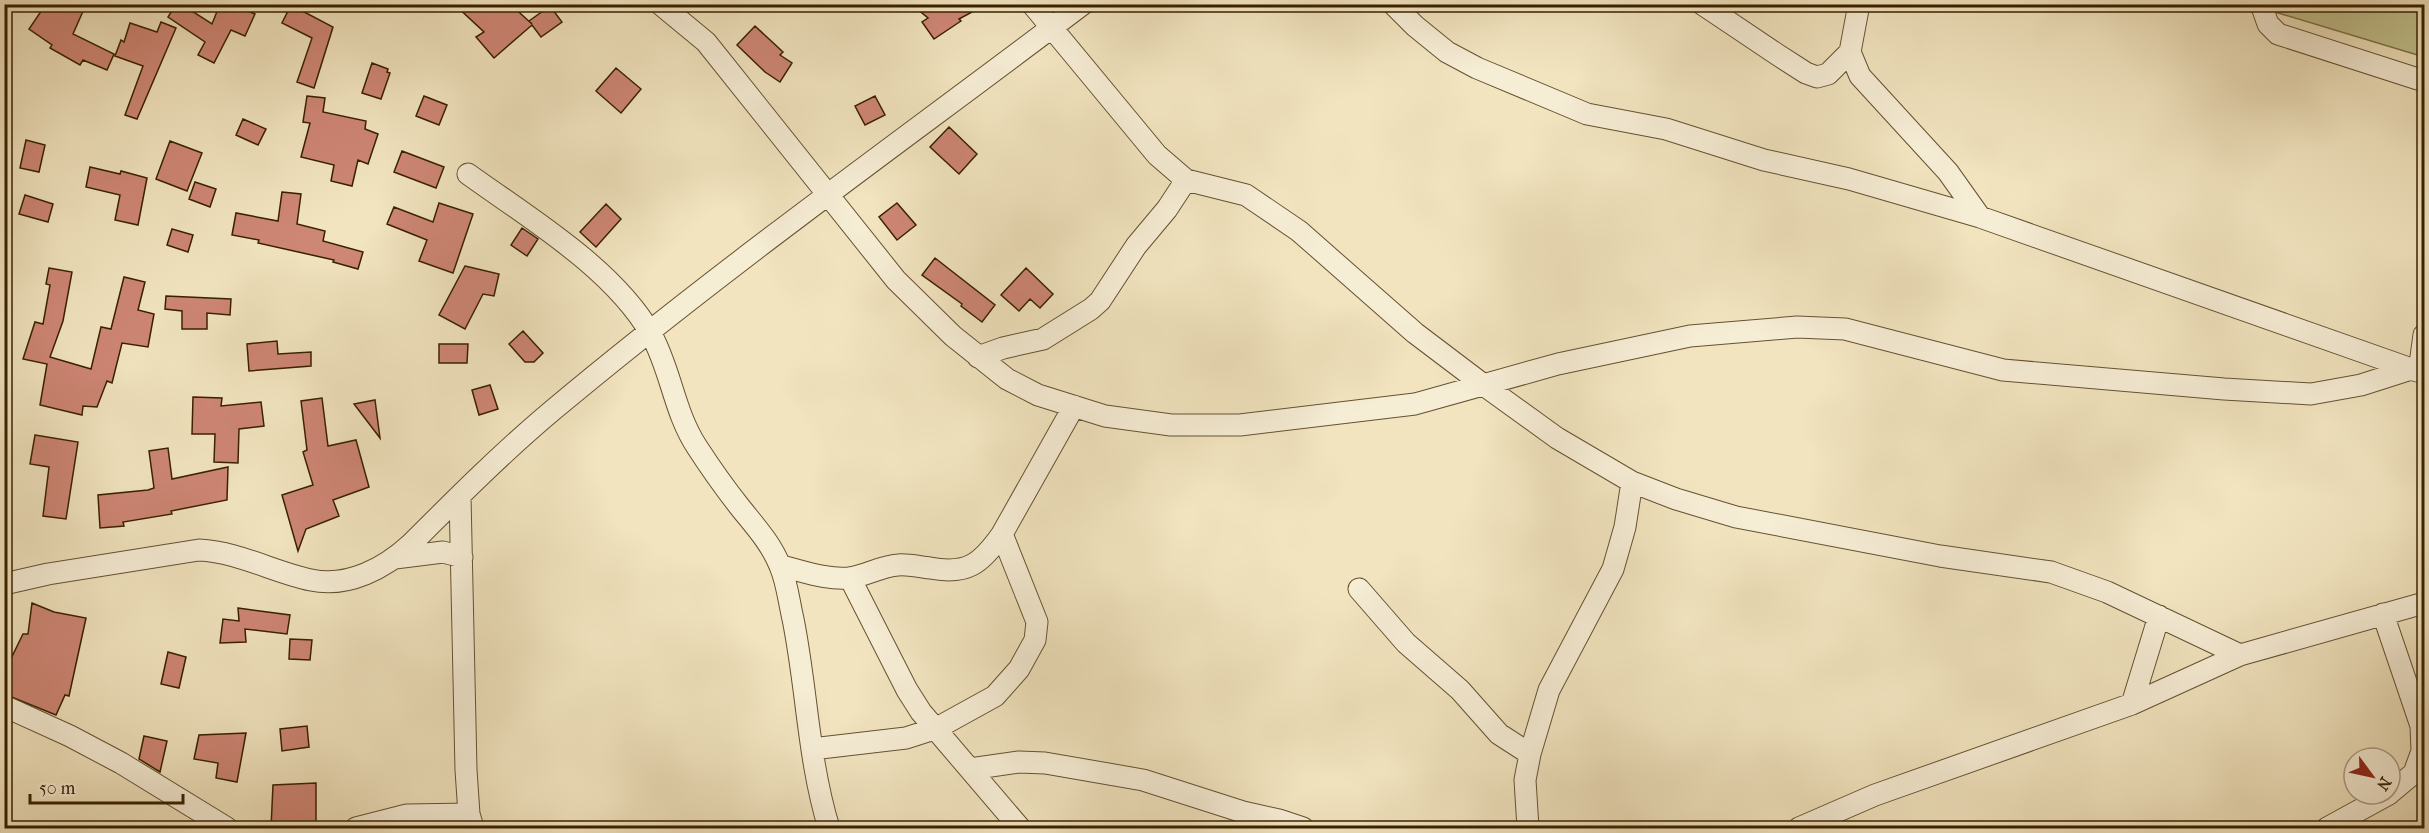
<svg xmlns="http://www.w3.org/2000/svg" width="2429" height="833" viewBox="0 0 2429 833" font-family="'IM FELL French Canon',serif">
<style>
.green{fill:#c1c28e;stroke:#7c7147;stroke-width:1.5}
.building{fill:#ce8675;stroke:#382000;stroke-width:1.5}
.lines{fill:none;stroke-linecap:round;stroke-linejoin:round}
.street-casing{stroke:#665130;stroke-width:23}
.street{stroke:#f6edd5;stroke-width:21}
</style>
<rect width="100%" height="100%" fill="#f1e4bf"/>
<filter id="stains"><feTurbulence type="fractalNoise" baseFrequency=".00333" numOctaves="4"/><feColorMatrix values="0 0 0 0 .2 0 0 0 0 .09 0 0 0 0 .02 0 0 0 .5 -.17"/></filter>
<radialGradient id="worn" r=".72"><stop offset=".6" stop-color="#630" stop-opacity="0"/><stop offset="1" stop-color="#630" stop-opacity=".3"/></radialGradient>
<path class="green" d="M2266,4L2424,5V57L2265,9Z"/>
<path class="building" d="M46,4H72L84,9L73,34L114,54L107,70L83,60L80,65L50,48L52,45L29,29Z
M176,4H181L212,24L220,4H232L255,14L245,36L231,30L214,63L198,55L205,42L168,17Z
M454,4H510L532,24L529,21L550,6L562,22L541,37L532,25L494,58L476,37L484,32Z
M911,4H944L985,5L959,19L961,21L934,39L922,22L928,18Z
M291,5L333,27L314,88L297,82L312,38L282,23Z
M161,22L176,28L137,119L125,115L143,66L115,56L121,40L124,42L130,23L157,32Z
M755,26L783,52L780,55L792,63L780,82L765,72L737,45Z
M372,63L388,69L387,72L390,73L381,99L362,93Z
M616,68L641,89L621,113L596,91Z
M307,96L325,98L323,112L366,121L365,129L378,134L368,164L358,160L352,186L331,181L334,165L301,157L310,123L303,122Z
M424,96L447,105L439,125L416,116Z
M875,96L885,115L865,125L855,106Z
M243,119L266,129L258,145L236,135Z
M949,127L977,154L959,174L930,147Z
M26,140L45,145L39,172L20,168Z
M170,141L202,153L187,191L156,179Z
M402,151L444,167L436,188L394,172Z
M90,167L120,174L121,171L147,178L138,225L115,220L120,195L86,187Z
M195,182L216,189L210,207L189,199Z
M282,192L301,194L297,224L325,231L323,241L363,252L358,269L333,262L334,260L258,243L259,240L232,235L236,213L278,221Z
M25,195L53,204L48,222L19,214Z
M439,203L473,214L453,273L419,261L427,240L387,224L394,207L433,222Z
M897,203L916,225L897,240L879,217Z
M606,204L621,219L596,247L580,232Z
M522,228L538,239L527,256L511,245Z
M172,229L193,235L188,252L167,245Z
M935,258L995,305L982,322L961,306L962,304L922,275Z
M465,266L499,274L494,296L483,294L465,329L439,315Z
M49,268L72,272L63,321L50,357L91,369L101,327L111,329L124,277L145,282L138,310L154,314L148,347L122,343L112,383L107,381L97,407L83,406L82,415L40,405L47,364L23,359L35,322L43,324L50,285L46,284Z
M1026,268L1053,294L1040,308L1030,299L1019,311L1001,295Z
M166,296L231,299L230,315L207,313V329H182V311L165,309Z
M523,331L543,353L534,362H525L509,344Z
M277,341L278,354L311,352V366L249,371L247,344Z
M439,344H468L467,363H439Z
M490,385L498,409L479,415L472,390Z
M193,397L222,398L221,406L261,402L264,426L239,429L238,463L214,462L215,434H192Z
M322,398L328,446L356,440L369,487L333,500L339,516L306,529L298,551L282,495L313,485L303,452L307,450L301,401Z
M375,400L380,438L354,404Z
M35,435L78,442L66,519L43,516L49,467L30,464Z
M168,448L172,479L228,467L227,500L171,511L172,514L123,522L124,526L100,528L98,495L148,490L154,488L149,451Z
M32,603L54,612L86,618L69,696L65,695L56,715L4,694V673L23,634H28Z
M238,608L290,615L287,634L245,629L246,642L220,643L223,619L239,621Z
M290,639L312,640L310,660L289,659Z
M168,652L186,657L179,688L161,684Z
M307,726L309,747L282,751L280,729Z
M246,733L237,782L216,778L218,763L194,759L199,735Z
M144,736L167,741L160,772L139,759Z
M316,783V828H271L273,785Z"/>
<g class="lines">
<g class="street-casing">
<path id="street" d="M660,4L706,42L896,280L953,336L1007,379L1038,395L1105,416L1171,425H1240L1415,404L1558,364L1690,336L1797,327L1845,329L2003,370L2224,389L2311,394L2361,385L2411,369
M1032,4L1157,155L1186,180L1246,195L1299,231L1415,333L1485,386L1557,438L1632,482L1676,499L1736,517L1940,556L2051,572L2107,592L2240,655
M1393,4L1415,26L1447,52L1477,68L1587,114L1666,129L1764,160L1849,179L1980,217L2417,371
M1702,4L1778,55L1806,73L1817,77L1828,74L1850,52L1859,4
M2261,4L2268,24L2278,34L2424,81
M1850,52L1860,76L1948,172L1980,217
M468,174C529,218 613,268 651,334C671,370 674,412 697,447C710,467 724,487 739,506C754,525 771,543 780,566C787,582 789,602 793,619C807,688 808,760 829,828
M978,357L1003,348L1043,339L1091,309L1100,301L1136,246L1167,209L1186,180
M2419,371L2424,335
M460,496L466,770L469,814L473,828
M395,558L443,552L462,557
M781,566C803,571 826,580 849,578C865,576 881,566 898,565C908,564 920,567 930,568C967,575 981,564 1002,534L1074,406
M850,578L907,690L921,712L1020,828
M4,584L48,574L199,550C239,552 273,572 311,580C348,588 385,568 411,544C457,498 504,451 553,410C724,267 906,138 1083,4
M1359,589L1406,643L1460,690L1499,734L1530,754
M2383,614L2421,726L2422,751L2414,773L2390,793
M2132,704L2159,616
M4,706L70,736L121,763L227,828
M812,749L906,738L937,728L995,696L1019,669L1035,640L1037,622L1002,534
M970,769L1019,762L1045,763L1143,780L1243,812L1279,820L1303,828
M356,828L407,815L469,814
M1528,828L1525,780L1530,754L1549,690L1613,569L1625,527L1632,482
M1799,828L1875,795L2132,704L2240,655L2424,603
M2327,828L2389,794"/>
</g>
<use href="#street" class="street"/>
</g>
<rect width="2429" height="833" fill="none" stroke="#f1e4bf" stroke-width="24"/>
<rect x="6" y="6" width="2417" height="821" fill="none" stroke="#382000" stroke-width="3"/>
<rect x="12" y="12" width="2405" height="809" fill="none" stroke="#382000" stroke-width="1.5"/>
<g transform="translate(2372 776) rotate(123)"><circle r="28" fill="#f6edd5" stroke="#aa9b80" stroke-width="1.5"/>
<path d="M0-4.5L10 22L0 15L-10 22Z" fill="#8f2418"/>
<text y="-9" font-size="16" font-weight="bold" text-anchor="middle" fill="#382000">N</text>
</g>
<path d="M30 794v9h153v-9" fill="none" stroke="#382000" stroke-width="3"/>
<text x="39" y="794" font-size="18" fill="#382000" stroke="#f6edd5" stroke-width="4.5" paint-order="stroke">50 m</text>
<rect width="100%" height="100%" filter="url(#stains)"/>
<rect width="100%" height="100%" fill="url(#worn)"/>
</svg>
